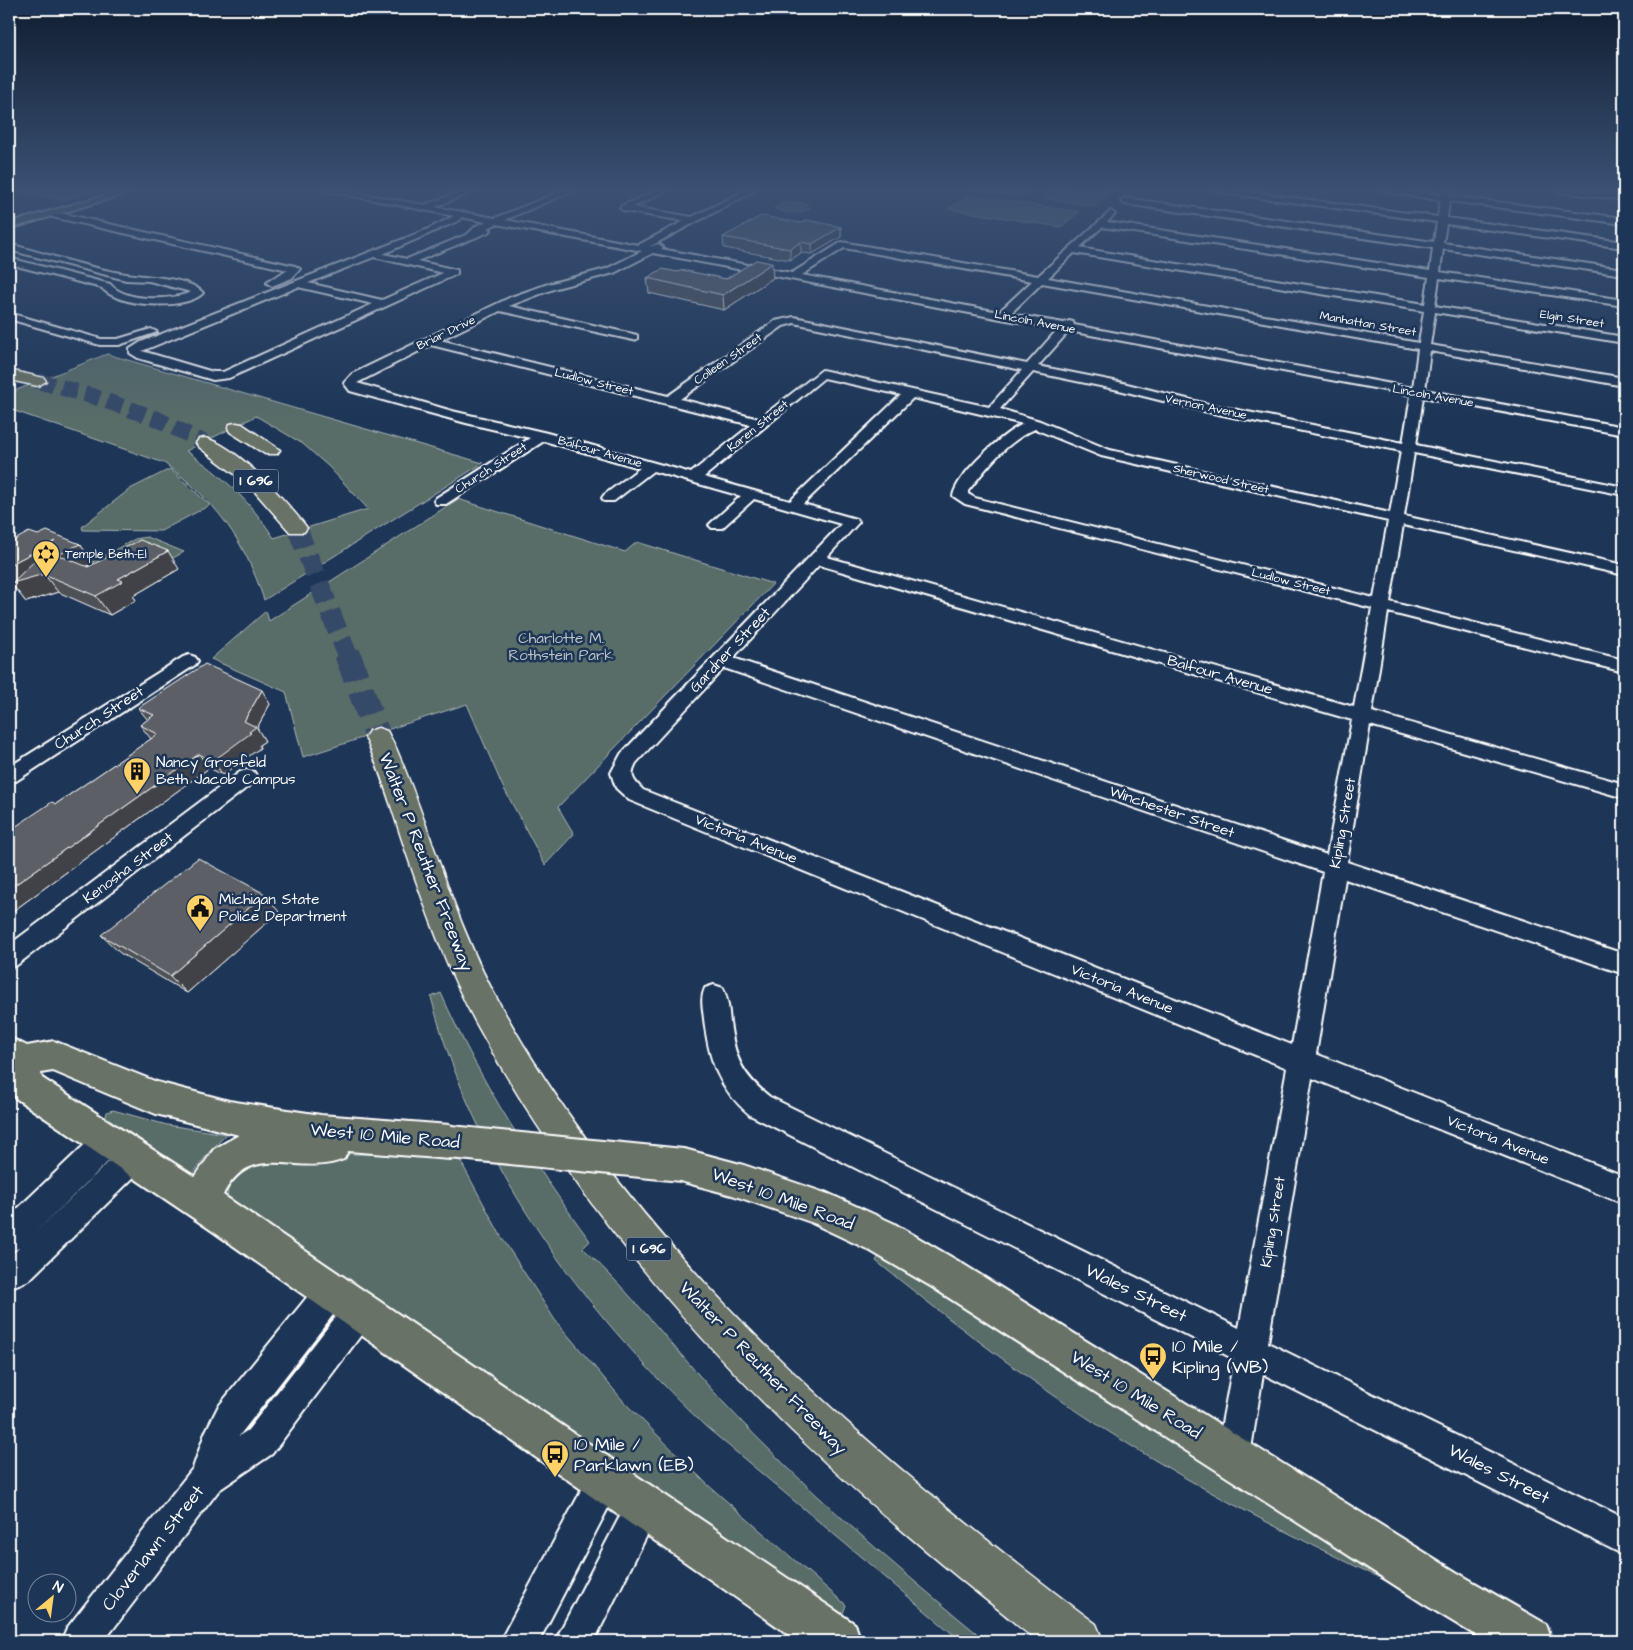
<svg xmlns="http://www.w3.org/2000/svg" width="1633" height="1650" viewBox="0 0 1633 1650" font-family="'Architects Daughter',sans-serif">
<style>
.green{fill:#586c68;stroke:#acb6b4;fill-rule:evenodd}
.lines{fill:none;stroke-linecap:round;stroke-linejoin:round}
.highway-tunnel-far2{stroke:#344968;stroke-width:16;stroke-dasharray:16 8;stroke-linecap:butt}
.highway-tunnel-far1{stroke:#344968;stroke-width:20;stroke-dasharray:20 10;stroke-linecap:butt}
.highway-tunnel{stroke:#344968;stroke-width:26;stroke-dasharray:26 13;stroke-linecap:butt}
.minor-casing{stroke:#fff;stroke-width:4}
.major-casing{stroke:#fff;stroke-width:4}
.highway-casing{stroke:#fff;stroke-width:3}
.minor{fill:#1d3557;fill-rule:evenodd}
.major{fill:#697266;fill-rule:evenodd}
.highway{fill:#697266;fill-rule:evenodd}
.major-bridge-casing{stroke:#fff;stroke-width:36;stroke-linecap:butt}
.major-bridge{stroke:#697266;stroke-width:32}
.wall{fill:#4e5157;stroke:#fff}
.shaded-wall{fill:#404247;stroke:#fff}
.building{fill:#5b5e65;stroke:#fff}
.labels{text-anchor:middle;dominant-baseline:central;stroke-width:5;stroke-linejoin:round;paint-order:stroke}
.far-street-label{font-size:12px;fill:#fff;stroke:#1d3557}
.far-poi-label{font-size:12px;fill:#fff;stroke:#1d3557;text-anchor:start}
.shield{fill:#1d3557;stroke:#bbc2cd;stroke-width:1}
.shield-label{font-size:14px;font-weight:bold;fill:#fff}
.park-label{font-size:15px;fill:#bcc4c3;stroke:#1d3557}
.street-label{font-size:15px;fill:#fff;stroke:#1d3557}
.poi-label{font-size:15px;fill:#fff;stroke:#1d3557;text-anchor:start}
.near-street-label{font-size:18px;fill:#fff;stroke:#1d3557}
.near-poi-label{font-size:18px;fill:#fff;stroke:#1d3557;text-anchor:start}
</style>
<rect width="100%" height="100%" fill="#1d3557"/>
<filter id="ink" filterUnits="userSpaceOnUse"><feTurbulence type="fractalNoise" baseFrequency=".02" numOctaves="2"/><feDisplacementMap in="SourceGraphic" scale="10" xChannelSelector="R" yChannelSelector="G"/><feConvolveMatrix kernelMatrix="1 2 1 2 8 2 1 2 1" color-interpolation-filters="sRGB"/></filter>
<g filter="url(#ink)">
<path class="green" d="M13,190H103L62,200Z
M972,190H1033L1018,197Z
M1052,190H1113L1095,206L1041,198Z
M970,195L1079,212L1061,227L948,209Z
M792,202L805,203L810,208C800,215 784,214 774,208L781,204Z
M107,354L483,463L264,600C244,539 216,501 164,463L9,409V393ZM256,416L303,444L329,467L368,509L274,538C250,501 222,475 186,451Z
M170,469L210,505L161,531L83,530L82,527L84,525L130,489Z
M458,499L625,552L637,542L773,584L558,807L574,834L545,865L502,785L467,704L303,757L286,692L211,659L266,611L269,621Z
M147,537L184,552L164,563L72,573L135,539Z
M441,993C480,1082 533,1163 590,1241L583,1248C634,1296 676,1351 723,1402C804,1489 895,1566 986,1641H961L705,1426C581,1307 475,1166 431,997Z
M113,1110L167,1125L227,1134L209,1152L193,1174L106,1117L107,1112Z
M288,1152L456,1157L460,1160L502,1238L555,1320L625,1403L708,1485L846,1605L842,1616L227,1197L229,1182L236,1170Z
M880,1254L908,1269L1409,1592C1322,1550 1236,1509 1153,1459C1055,1401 964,1332 876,1261Z"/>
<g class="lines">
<path class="highway-tunnel-far2" d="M38,381L92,396L155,418L205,443"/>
<path class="highway-tunnel-far1" d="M297,528L347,654"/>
<path class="highway-tunnel" d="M347,653L378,737"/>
<g class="minor-casing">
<path id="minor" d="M324,190H340L424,205L466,190H477L435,207L495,218L564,190H575L505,220L638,245L684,221L624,211L620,208L621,206L658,190H668L633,207L692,217L746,190H756L649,247L658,244L663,247L661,249L792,273L842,242L1038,276L1111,211L1115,214L1107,222L1430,271L1433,248L1125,204L1121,201L1125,198L1434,242L1437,222L1218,192L1214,190H1235L1438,217L1440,200L1387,192L1383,190H1404L1441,195L1442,190H1450L1449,196L1624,218V224L1449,201L1447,218L1624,242V248L1446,224L1443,243L1624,269V275L1443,249L1440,272L1624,300V306L1439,278L1435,306L1624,337V343L1435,312L1430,345L1624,378V386L1430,351L1425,390L1624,427V435L1423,397L1416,445L1624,487V495L1414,453L1404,516L1624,565V575L1403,525L1390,602L1624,660V672L1388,612L1372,712L1624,784V798L1370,725L1347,862L1624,954V974L1345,879L1316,1054L1624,1176V1204L1312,1078L1268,1343L1624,1518V1555L1263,1374L1250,1455L1245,1467L1233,1472L1221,1467L1216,1455L1234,1359L750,1115C718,1088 709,1060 704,1019C703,1008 700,999 705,988L714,985L723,988C728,999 729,1011 730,1023C735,1058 741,1074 770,1097L1239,1328L1287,1068L629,800L616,788L611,773L621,754L841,524L754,499L722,528H712L709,525L712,522L741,496L653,471L614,501H604L602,498L604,495L640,468L544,441L446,504H436L434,501L436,498L530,438L466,423L350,391L344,383L352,374L511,297L548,284L606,269L642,251L496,224L488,228L491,230L489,232L417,261L457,270V274L229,378L213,380L138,358L130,353V349L141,342L426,230L454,216ZM461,217L486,222L476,226L468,234L407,259L383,254L460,220ZM1102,227L1429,277L1425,304L1079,248ZM844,248L1032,281L999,312L802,275ZM653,253L1001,319L1058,329L1027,364L794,317L775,321L668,396L440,340L500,311L633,340L637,339V335L509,306L556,288L614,273ZM1074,253L1424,311L1419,343L1048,278ZM374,257L443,273L382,300L308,283ZM1042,283L1418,349L1413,388L1074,325L1073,322L1069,321L1064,323L1010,314ZM298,287L373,304L223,372H213L142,351ZM794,323L1022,370L989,407L822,370L759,419L680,399L783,326ZM1069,331L1411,395L1403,443L1203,403L1119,382L1038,366ZM431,345L751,425L691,473L547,433L452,411L357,383ZM1033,372L1119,390L1203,411L1401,451L1390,513L1110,450L1040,421L1000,409ZM824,378L901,395L790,501L704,477ZM913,398L1023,424C1003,433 957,474 953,496L965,504L1372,608L1354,707L827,557L859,522L856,519L803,504ZM1035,429L1101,456L1388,521L1374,598L975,498L968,494V491C988,466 1006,442 1035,429ZM819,565L1352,720L1327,855L733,658ZM724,668L1323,872L1292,1045L643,790C633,780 629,776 636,763Z
M1557,190H1579L1624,195V200L1561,192Z
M51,211L295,266L300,269L292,278L272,286L267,283L268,281L288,270L48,216V212Z
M9,244C47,254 87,268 126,274C146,277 190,277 203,293C185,311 118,307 102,288L9,264V258L110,284C125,302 170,301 191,292L149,281L126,280L9,250Z
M9,313L101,339H118L151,329L157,332L119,345H100L9,319Z
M189,655L195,657L198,661L195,665L16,781L9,783V767L183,657Z
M247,770L254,772L257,777L254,782L17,965L9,968V945L240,772Z
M109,1127L119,1131L123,1141L119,1151L35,1233L124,1147L134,1143L144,1147L148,1157L144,1167L29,1280L9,1288V1257L19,1248L9,1252V1217L99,1131Z
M332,1276L343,1280L347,1291L343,1302L239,1436L248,1430L348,1301L359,1296L370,1301L375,1312L370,1323L272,1454L219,1490L104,1641H61L67,1628L193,1468L205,1433L218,1407L321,1280Z
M605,1464L617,1469L622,1481L539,1641H500L593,1469Z
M643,1489L655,1495L661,1507L594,1641H555L631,1495Z"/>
</g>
<g class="major-casing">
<path id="major" d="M123,190H138L9,229V223Z
M9,1037L27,1046L54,1041L157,1082L229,1101L321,1115L450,1125L462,1130L467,1142L462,1154L450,1159L348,1151L344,1159C299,1178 252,1138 223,1195L855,1624L861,1641H798L211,1230L14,1097L10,1086ZM53,1071L156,1114L239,1135L214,1149L195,1177L42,1078L41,1073Z
M825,1192L893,1223L958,1261L1456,1572L1546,1624L1552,1641H1485L1424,1604L932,1287L867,1249L812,1223L807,1210L812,1197Z"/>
</g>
<g class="highway-casing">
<path id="highway" d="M9,370L44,378L46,381L38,386L9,380Z
M236,423L242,424L280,450L277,454H265L230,432L228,428L230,424Z
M205,438C237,446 283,498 304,524L307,528L304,532H290L249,485L199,447L196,443L199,439Z
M378,728L387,731L396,748C433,834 455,926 502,1008C644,1261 867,1452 1096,1624L1103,1641C1088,1641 1048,1646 1037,1639C1025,1633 1014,1622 1003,1613C976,1592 949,1570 923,1548C747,1402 592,1232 481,1032C449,976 427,913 406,852C393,813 382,774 365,737L369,731Z"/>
</g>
<use href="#minor" class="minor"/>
<use href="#major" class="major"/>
<use href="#highway" class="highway"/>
<g class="major-bridge-casing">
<path id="major-bridge" d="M450,1142L682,1165L738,1180L825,1210"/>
</g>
<use href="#major-bridge" class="major-bridge"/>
</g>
<path class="wall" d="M802,223L841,227V237L812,254L801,253L790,260L724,248L723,237Z
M678,272L726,279L773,278L724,310L649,293L647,278Z
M38,535L80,544L93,563L86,566L88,567L179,569L133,596L136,600L110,615L58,592L26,602L15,588Z
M270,704L257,728L265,741L259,745L260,748L223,775L209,768L9,914V831L56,804L151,739L140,725L148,720L138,708Z
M279,912L187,993L120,953L101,935Z"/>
<path class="shaded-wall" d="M841,227V237L812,254V244Z
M801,242V253L790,260V249Z
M772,263L773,278L724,310L723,295Z
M55,541L80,544L93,563L72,573L44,574L58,592L26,602L15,588L9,591V565Z
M168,551L179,569L133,596L136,600L110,615L96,596L118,579Z
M262,690L270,704L257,728L265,741L259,745L260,748L223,775L213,761L244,721Z
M199,754L209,768L9,914V889Z
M265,894L279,912L187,993L170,976Z"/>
<path class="building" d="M761,216L802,223L807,220L841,227L812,244L801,242L790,249L723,237Z
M756,260L772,263L723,295L647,278L662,269L678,272L682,270L726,279Z
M47,531L80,544L58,555L88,567L140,540L168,551L118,579L123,581L96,596L44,574L12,583L55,541L9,565V543L29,532L38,535Z
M205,664L262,690L244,721L256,727L249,732L251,733L213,761L199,754L9,889V831L52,802L56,804L158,734L140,725L154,715L138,708Z
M198,858L265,894L170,976L101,935Z"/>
</g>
<linearGradient id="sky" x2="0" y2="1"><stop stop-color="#101d30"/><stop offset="0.45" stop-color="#3a5174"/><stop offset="1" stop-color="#3a5174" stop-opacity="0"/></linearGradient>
<rect width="1633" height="421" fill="url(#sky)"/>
<defs>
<g id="synagogue-pin" transform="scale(1.4375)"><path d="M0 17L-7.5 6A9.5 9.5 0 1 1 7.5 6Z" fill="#ffd166" stroke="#1d3557"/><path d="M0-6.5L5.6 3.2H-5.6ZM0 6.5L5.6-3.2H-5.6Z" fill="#111"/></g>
<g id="building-pin" transform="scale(1.4375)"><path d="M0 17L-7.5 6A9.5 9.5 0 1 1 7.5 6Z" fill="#ffd166" stroke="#1d3557"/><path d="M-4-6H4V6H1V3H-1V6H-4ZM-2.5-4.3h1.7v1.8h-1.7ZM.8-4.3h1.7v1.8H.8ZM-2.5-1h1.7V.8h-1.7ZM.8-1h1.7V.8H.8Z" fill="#111"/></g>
<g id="civic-pin" transform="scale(1.4375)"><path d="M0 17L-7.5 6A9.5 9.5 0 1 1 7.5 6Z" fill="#ffd166" stroke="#1d3557"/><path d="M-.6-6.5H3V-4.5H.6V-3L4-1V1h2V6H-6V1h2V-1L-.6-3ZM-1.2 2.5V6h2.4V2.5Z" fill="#111"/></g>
<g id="bus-pin" transform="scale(1.4375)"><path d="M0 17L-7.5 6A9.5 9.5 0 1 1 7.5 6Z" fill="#ffd166" stroke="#1d3557"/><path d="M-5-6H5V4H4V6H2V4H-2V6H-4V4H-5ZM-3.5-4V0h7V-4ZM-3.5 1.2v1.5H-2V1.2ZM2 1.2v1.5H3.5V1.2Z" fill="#111"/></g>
</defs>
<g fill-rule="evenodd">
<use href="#synagogue-pin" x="46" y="554"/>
<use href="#building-pin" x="137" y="771"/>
<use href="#civic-pin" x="200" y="908"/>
<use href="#bus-pin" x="1153" y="1356"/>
<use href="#bus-pin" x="555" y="1454"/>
</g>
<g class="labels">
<g class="far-street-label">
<text transform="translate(1572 319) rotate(9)">Elgin Street</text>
<text transform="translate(1035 322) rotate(11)">Lincoln Avenue</text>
<text transform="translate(1368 324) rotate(10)">Manhattan Street</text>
<text transform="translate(446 333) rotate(-26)">Briar Drive</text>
<text transform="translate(728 359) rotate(-35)">Colleen Street</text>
<text transform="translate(594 382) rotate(14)">Ludlow Street</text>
<text transform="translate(1433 396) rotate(10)">Lincoln Avenue</text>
<text transform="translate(1206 407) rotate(12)">Vernon Avenue</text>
<text transform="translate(758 426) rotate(-39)">Karen Street</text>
<text transform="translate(600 452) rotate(16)">Balfour Avenue</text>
<text transform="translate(491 468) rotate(-33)">Church Street</text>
<text transform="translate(1221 479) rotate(13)">Sherwood Street</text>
<text transform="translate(1291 582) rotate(14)">Ludlow Street</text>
</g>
<g class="far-poi-label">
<text x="65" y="554">Temple Beth-El</text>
</g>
<g class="shield">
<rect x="233.5" y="469.5" width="45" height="23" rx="4"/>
<rect x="626.5" y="1237.5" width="45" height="23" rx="4"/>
</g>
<g class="shield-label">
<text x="256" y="481">I 696</text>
<text x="649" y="1249">I 696</text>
</g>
<g class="park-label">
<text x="561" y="638">Charlotte M.<tspan x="561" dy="17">Rothstein Park</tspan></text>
</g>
<g class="street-label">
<text transform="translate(730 650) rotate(-47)">Gardner Street</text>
<text transform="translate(1220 675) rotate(16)">Balfour Avenue</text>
<text transform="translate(99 718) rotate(-33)">Church Street</text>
<text transform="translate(1172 812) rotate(19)">Winchester Street</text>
<text transform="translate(1343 823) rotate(-80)">Kipling Street</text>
<text transform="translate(746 839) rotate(22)">Victoria Avenue</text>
<text transform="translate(128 868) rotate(-37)">Kenosha Street</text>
<text transform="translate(1122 989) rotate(22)">Victoria Avenue</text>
<text transform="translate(1498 1140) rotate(22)">Victoria Avenue</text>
<text transform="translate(1273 1222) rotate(-81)">Kipling Street</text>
</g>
<g class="poi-label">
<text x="156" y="762">Nancy Grosfeld<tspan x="156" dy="17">Beth Jacob Campus</tspan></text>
<text x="219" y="899">Michigan State<tspan x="219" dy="17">Police Department</tspan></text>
</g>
<g class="near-street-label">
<text transform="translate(426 862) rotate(69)">Walter P Reuther Freeway</text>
<text transform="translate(385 1136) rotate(5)">West 10 Mile Road</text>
<text transform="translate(783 1199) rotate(20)">West 10 Mile Road</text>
<text transform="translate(1136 1293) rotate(26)">Wales Street</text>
<text transform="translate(763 1368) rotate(46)">Walter P Reuther Freeway</text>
<text transform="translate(1136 1395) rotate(32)">West 10 Mile Road</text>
<text transform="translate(1499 1474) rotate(27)">Wales Street</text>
<text transform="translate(153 1548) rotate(-52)">Cloverlawn Street</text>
</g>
<g class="near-poi-label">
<text x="1172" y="1346">10 Mile /<tspan x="1172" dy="21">Kipling (WB)</tspan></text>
<text x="574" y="1444">10 Mile /<tspan x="574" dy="21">Parklawn (EB)</tspan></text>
</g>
</g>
<rect width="1633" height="1650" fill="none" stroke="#1d3557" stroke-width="30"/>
<rect x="15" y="15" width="1603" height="1620" fill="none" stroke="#fff" stroke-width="2" filter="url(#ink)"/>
<g transform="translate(52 1598) rotate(29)"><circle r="24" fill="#1d3557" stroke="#77869a"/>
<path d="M0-4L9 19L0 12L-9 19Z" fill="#ffd166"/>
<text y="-8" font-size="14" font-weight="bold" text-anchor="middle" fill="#ffffff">N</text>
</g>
</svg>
